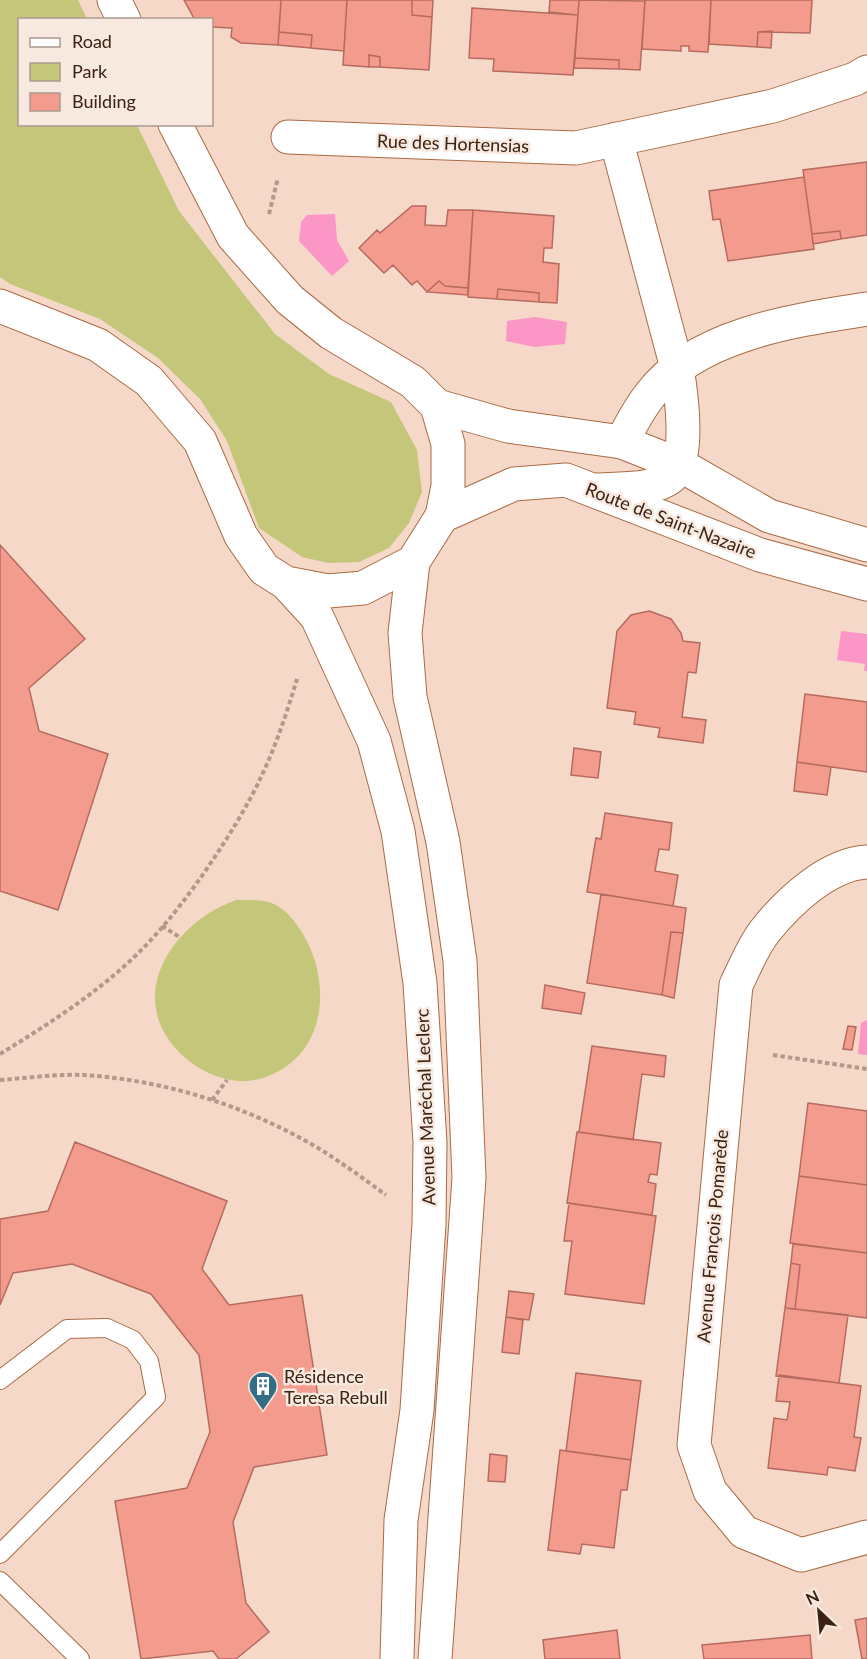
<svg xmlns="http://www.w3.org/2000/svg" width="867" height="1659" viewBox="0 0 867 1659" font-family="Lato,sans-serif">
<style>
.green{fill:#c4c77a}
.water{fill:#fc96c7}
.building{fill:#f39c8d;stroke:#b56b5f;stroke-width:1.5}
.lines{fill:none;stroke-linecap:round;stroke-linejoin:round}
.service-casing{stroke:#aa6a44;stroke-width:20}
.minor-casing{stroke:#aa6a44;stroke-width:35}
.tertiary-casing{stroke:#aa6a44;stroke-width:35}
.secondary-casing{stroke:#aa6a44;stroke-width:35}
.path{stroke:#b49888;stroke-width:4;stroke-dasharray:4.5 3;stroke-linecap:butt}
.service{stroke:#fff;stroke-width:18}
.minor{stroke:#fff;stroke-width:33}
.tertiary{stroke:#fff;stroke-width:33}
.secondary{stroke:#fff;stroke-width:33}
.labels{text-anchor:middle;dominant-baseline:central;stroke-width:5;stroke-linejoin:round;paint-order:stroke}
.street-label{font-size:18px;fill:#3c2212;stroke:#f7e8e0}
.poi-label{font-size:18px;fill:#3c2212;stroke:#f7e8e0;text-anchor:start}
</style>
<rect width="100%" height="100%" fill="#f5d8c8"/>
<path class="green" d="M0,0H78L87,19L20,20V124L137,125L179,211L275,334L329,374L391,402L417,450L422,492L409,523L389,548L359,562L328,563L302,557L259,528L227,441L200,399L158,358L100,319L10,284L0,277Z
M236,900C249,900 264,899 276,905C287,911 294,920 301,931C328,972 330,1038 284,1068C269,1077 256,1082 238,1081C216,1079 193,1067 178,1051C124,994 174,922 236,900Z"/>
<path class="water" d="M335,214L337,240L349,261L332,276L299,241L301,222L307,215Z
M535,317L567,322L565,344L535,347L506,341L507,321Z
M841,631L867,634V671H864L865,664L837,660Z
M867,1020V1055L858,1054L861,1023Z"/>
<path class="building" d="M184,0H281L278,45L241,43L231,37L232,28L212,27V20H195Z
M281,0H347L344,51L311,48L312,35L279,32Z
M347,0H412V15L432,17L429,70L380,67V57L369,55V67L343,65Z
M412,0H433L432,17L412,15Z
M550,0H579L578,15L549,12Z
M579,0L645,1L640,70L619,69V60L575,58Z
M711,0L708,52L689,51V46H681V51L642,49L645,0Z
M711,0H812L810,33L758,32L757,47L709,44Z
M472,8L578,15L573,75L493,71L494,59L469,58Z
M772,31L771,48L757,47L758,32Z
M279,32L312,35L311,48L278,45Z
M369,55L380,57V67H369Z
M575,58L619,60V69L574,68Z
M867,162V235L841,239L840,231L812,234L803,170Z
M804,177L814,249L728,261L720,219L713,220L709,191Z
M412,206H426L425,225L446,226L448,210H473L468,288L445,286L439,281L427,292L417,281L412,285L393,265L384,273L359,248L377,230L380,233Z
M473,210L554,216L552,248H544L543,262L559,264L557,303L539,302V293L498,289L497,299L468,297Z
M840,231L841,239L813,244L812,234Z
M439,281L445,286L468,288V295L427,292Z
M498,289L539,293V302L497,299Z
M0,545L85,639L29,688L39,731L108,754L58,910L0,891Z
M649,611L671,619L681,633L683,641L700,643L696,673L688,672L682,717L706,720L703,743L658,737L660,728L634,724L636,712L607,708L617,631L631,615Z
M805,694L867,702V772L797,762Z
M574,748L601,752L598,778L571,775Z
M797,762L831,767L827,795L794,791Z
M605,813L672,823L669,850L659,849L655,871L678,875L673,906L587,892L596,838L601,839Z
M601,894L686,908L683,933L671,932L662,995L587,983Z
M671,932L683,933L674,998L662,995Z
M545,985L585,993L581,1014L542,1008Z
M848,1026L856,1027L852,1050L843,1049Z
M592,1046L666,1056L664,1077L642,1074L633,1140L579,1132Z
M808,1103L867,1111V1185L799,1176Z
M577,1132L661,1143L657,1175L650,1174L648,1182L656,1184L652,1215L567,1203Z
M75,1142L227,1201L202,1269L229,1305L302,1295L327,1455L254,1467L233,1522L246,1603L269,1632L236,1659H219L213,1651L141,1659L115,1501L187,1488L210,1432L199,1355L151,1294L72,1264L13,1273L0,1305V1219L48,1211Z
M799,1176L867,1185V1253L790,1243Z
M569,1203L656,1216L644,1304L565,1294L572,1241H564Z
M793,1244L867,1253V1318L795,1309L800,1265L791,1263Z
M791,1263L800,1265L795,1309L785,1308Z
M509,1291L534,1294L529,1320L506,1317Z
M785,1308L848,1315L839,1383L776,1376Z
M506,1317L523,1320L519,1354L502,1352Z
M576,1373L641,1381L631,1460L566,1451Z
M779,1375L861,1386L854,1437L861,1438L855,1471L828,1467L827,1475L768,1468L774,1418L787,1420L790,1402L776,1401Z
M560,1450L631,1460L627,1490H621L614,1548L582,1544L580,1554L548,1550Z
M490,1454L507,1456L505,1482L488,1481Z
M867,1618V1659H862L855,1620Z
M617,1630L620,1659H545L543,1640Z
M810,1635L812,1659H704L702,1645Z"/>
<g class="lines">
<g class="service-casing">
<path id="service" d="M0,1380L67,1329L107,1328L133,1340L149,1361L156,1397L0,1554
M0,1581L80,1659"/>
</g>
<g class="minor-casing">
<path id="minor" d="M288,137L576,148L773,106L855,79L867,72
M622,442C630,426 639,409 650,395C696,334 796,320 867,309
M598,490C619,488 654,491 671,477C691,460 681,392 677,368L616,139
M867,862C828,864 788,902 765,931C753,946 745,967 736,985L694,1445L710,1491L744,1532L801,1555L867,1537"/>
</g>
<g class="tertiary-casing">
<path id="tertiary" d="M437,406L508,426L622,442L680,465L769,516L867,545
M442,516L514,484L566,480L760,555L867,584"/>
</g>
<g class="secondary-casing">
<path id="secondary" d="M114,0L124,20
M0,306L98,345L149,381L200,441L241,536L264,569L286,583L328,591L363,588L413,562L442,516L448,486V444L437,406L413,382L331,333L290,300L233,236L175,124
M413,562L405,633L410,697L443,842L460,961L469,1178L435,1659
M286,583L317,617L374,741L398,831L420,983L430,1142L429,1224L417,1410L401,1520L397,1659"/>
</g>
<path class="path" d="M269,214L278,178
M162,926L181,938
M0,1054C52,1022 107,987 149,942C187,902 238,827 261,777C276,746 287,712 297,679
M773,1055L867,1069
M0,1080C27,1078 56,1074 83,1075C165,1080 247,1106 318,1148C341,1162 364,1179 386,1195
M212,1100L227,1080"/>
<use href="#service" class="service"/>
<use href="#minor" class="minor"/>
<use href="#tertiary" class="tertiary"/>
<use href="#secondary" class="secondary"/>
</g>
<defs>
<g id="building-pin" transform="scale(1.5)"><path d="M0 17L-7.5 6A9.5 9.5 0 1 1 7.5 6Z" fill="#346d86" stroke="#f7e8e0"/><path d="M-4-6H4V6H1V3H-1V6H-4ZM-2.5-4.3h1.7v1.8h-1.7ZM.8-4.3h1.7v1.8H.8ZM-2.5-1h1.7V.8h-1.7ZM.8-1h1.7V.8H.8Z" fill="#fff"/></g>
</defs>
<g fill-rule="evenodd">
<use href="#building-pin" x="263" y="1386"/>
</g>
<g class="labels">
<g class="street-label">
<text transform="translate(453 143) rotate(2)">Rue des Hortensias</text>
<text transform="translate(671 520) rotate(21)">Route de Saint-Nazaire</text>
<text transform="translate(425 1107) rotate(-92)">Avenue Maréchal Leclerc</text>
<text transform="translate(712 1236) rotate(-85)">Avenue François Pomarède</text>
</g>
<g class="poi-label">
<text x="284" y="1376">Résidence<tspan x="284" dy="21">Teresa Rebull</tspan></text>
</g>
</g>
<rect x="18" y="18" width="195" height="108" fill="#f7e8e0" stroke="#ac998e" stroke-width="1.5"/>
<rect x="30" y="38" width="30" height="9" fill="#ffffff" stroke="#ac998e" stroke-width="1.5"/>
<text x="72" y="48" font-size="18" fill="#3c2212">Road</text>
<rect x="30" y="63" width="30" height="18" fill="#c4c77a" stroke="#ac998e" stroke-width="1.5"/>
<text x="72" y="78" font-size="18" fill="#3c2212">Park</text>
<rect x="30" y="93" width="30" height="18" fill="#f39c8d" stroke="#ac998e" stroke-width="1.5"/>
<text x="72" y="108" font-size="18" fill="#3c2212">Building</text>
<g transform="translate(819 1611) rotate(334)" stroke="#f7e8e0" stroke-width="4.5" paint-order="stroke">
<path d="M0-4.5L10 22L0 15L-10 22Z" fill="#3c2212"/>
<text y="-9" font-size="16" font-weight="bold" text-anchor="middle" fill="#3c2212">N</text>
</g>
</svg>
